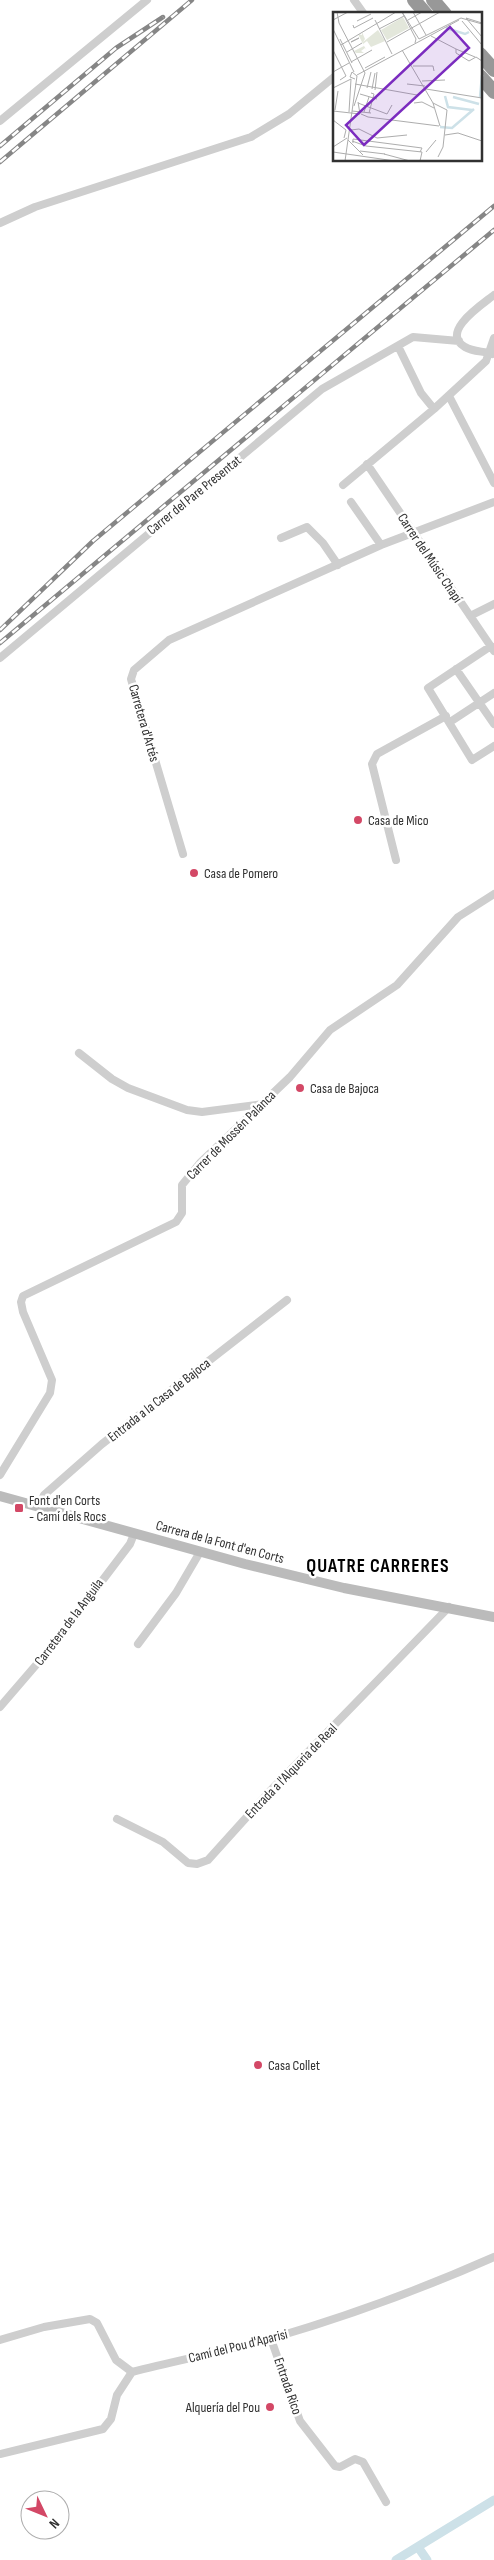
<svg xmlns="http://www.w3.org/2000/svg" width="494" height="2560" viewBox="0 0 494 2560" font-family="'Sofia Sans Condensed',sans-serif">
<style>
.lines{fill:none;stroke-linecap:round;stroke-linejoin:round}
.canal{stroke:#cde1e8;stroke-width:9}
.street{stroke:#cecece;stroke-width:8}
.secondary{stroke:#bbb;stroke-width:10}
.highway{stroke:#989898;stroke-width:14}
.rail-casing{stroke:#868686;stroke-width:4.5}
.rail{stroke:#fff;stroke-width:2.5;stroke-dasharray:8;stroke-linecap:butt}
.poi-dot{fill:#d34866;stroke:#fff;stroke-width:2}
.labels{text-anchor:middle;dominant-baseline:central;stroke-width:5;stroke-linejoin:round;paint-order:stroke}
.street-label{font-size:14px;fill:#313131;stroke:#fff}
.poi-label{font-size:14px;fill:#313131;stroke:#fff;text-anchor:start}
.district-label{font-size:19px;font-weight:bold;letter-spacing:1px;fill:#000;stroke:#fff}
.inset-river{fill:none;stroke:#cde1e8;stroke-width:2.5}
.inset-road{fill:none;stroke:#adadad;stroke-width:1}
.view{fill:#7b2cbf;fill-opacity:0.15;stroke:#7b2cbf;stroke-width:2.5}
.inset-edge{fill:none;stroke:#313131;stroke-width:2.5}
</style>
<rect width="100%" height="100%" fill="#fff"/>
<g class="lines">
<path class="canal" d="M418,2547L427,2560
M396,2560L494,2500"/>
<path class="street" d="M354,0L364,14
M0,121L147,0
M0,223L35,207L251,137L289,114L334,77
M398,346L421,393L434,409
M492,354C484,351 473,352 465,347C439,332 483,304 494,295
M449,396L494,483
M367,464L494,651
M343,485L434,409L486,361L494,338
M351,502L381,545
M281,538L307,527L323,543L338,565
M470,616L494,604
M491,646L428,688L472,760L494,746
M0,658L322,389L413,337L459,341
M456,669L494,724
M450,722L494,693
M183,854L131,679L134,670L169,640L381,545L494,502
M396,860L372,764L377,754L446,716
M79,1053L112,1079L128,1088L187,1110L202,1112L263,1104
M0,1475L50,1393L52,1380L23,1312L21,1302L23,1296L176,1222L182,1213V1185L200,1163L290,1077L330,1030L397,985L458,917L494,894
M39,1507L44,1495L102,1444L287,1300
M138,1644L176,1593L200,1552
M0,1707L55,1643L130,1544L134,1534
M117,1819L163,1842L188,1863L197,1864L208,1860L271,1790L449,1607
M271,2339L300,2421L335,2466L340,2467L355,2459L363,2462L386,2502
M0,2340L44,2327L90,2319L97,2323L116,2360L132,2372C179,2360 227,2351 273,2338C348,2316 422,2289 494,2257
M0,2454L103,2429L111,2419L117,2395L132,2372"/>
<path class="secondary" d="M0,1496L245,1564L344,1588L494,1617"/>
<path class="highway" d="M414,0L426,14
M433,0L445,14
M480,54L494,70
M480,76L494,92"/>
<g class="rail-casing">
<path id="rail" d="M0,146L116,48L163,17
M0,162L192,0
M0,630L93,541L494,206
M0,643L494,230"/>
</g>
<use href="#rail" class="rail"/>
</g>
<g class="poi-dot">
<circle cx="358" cy="820" r="5"/>
<circle cx="194" cy="873" r="5"/>
<circle cx="300" cy="1088" r="5"/>
<rect x="14" y="1503" width="10" height="10" rx="2.5"/>
<circle cx="258" cy="2065" r="5"/>
<circle cx="270" cy="2407" r="5"/>
</g>
<g class="labels">
<g class="street-label">
<text transform="translate(194 495) rotate(-39)">Carrer del Pare Presentat</text>
<text transform="translate(430 558) rotate(56)">Carrer del Músic Chapí</text>
<text transform="translate(144 723) rotate(74)">Carretera d'Artés</text>
<text transform="translate(231 1135) rotate(-45)">Carrer de Mossén Palanca</text>
<text transform="translate(159 1400) rotate(-38)">Entrada a la Casa de Bajoca</text>
<text transform="translate(220 1542) rotate(15)">Carrera de la Font d'en Corts</text>
<text transform="translate(69 1622) rotate(-53)">Carretera de la Anguila</text>
<text transform="translate(291 1771) rotate(-46)">Entrada a l'Alqueria de Real</text>
<text transform="translate(238 2346) rotate(-14)">Camí del Pou d'Aparisi</text>
<text transform="translate(288 2386) rotate(71)">Entrada Rico</text>
</g>
<g class="poi-label">
<text x="368" y="820">Casa de Mico</text>
<text x="204" y="873">Casa de Pomero</text>
<text x="310" y="1088">Casa de Bajoca</text>
<text x="29" y="1500">Font d'en Corts<tspan x="29" dy="16">- Camí dels Rocs</tspan></text>
<text x="268" y="2065">Casa Collet</text>
<text x="260" y="2407" text-anchor="end">Alquería del Pou</text>
</g>
<g class="district-label">
<text x="378" y="1566">QUATRE CARRERES</text>
</g>
</g>
<g transform="translate(333 12)">
<rect width="149" height="149" fill="#fff"/>
<path d="M70,5L76,16L54,28L48,18ZM45,18L52,29L38,35L34,29L30,32L34,39L32,36L28,39L31,41H23L21,39L31,34L25,22L29,23V20L32,27L30,30Z" fill="#e3e7db"/>
<path class="inset-river" d="M113,16L132,22L136,20M112,84L115,95L139,98M120,85L146,92M147,85L149,63M107,115L119,116L141,97"/>
<path class="inset-road" d="M4,0L6,11L32,61L21,94M69,0L83,27L82,31M69,0L86,27L128,6L149,12M80,0L93,23M133,6L149,11M133,6L149,25M0,8L15,0M42,8L59,42M75,8L89,0M24,9L38,2M129,9L149,33M20,13L21,16L40,6M0,17L21,60M46,17L71,4M98,24L123,37V41L136,49L143,45L149,49M26,26L18,30L26,26M7,27L19,51M54,30L107,0M8,33L63,0M123,37L142,45M0,38L13,64L7,68M69,38L100,91L114,98L110,135L105,145M14,40L29,31M18,50L39,38M80,54H100L101,59M32,56L52,45M0,60L16,51M24,63L126,8M89,69L112,68M22,72L84,83L93,77M74,72L92,74M0,76L18,67M34,76L38,60M39,77L42,61M93,77L149,86M42,78L44,60M27,82L44,87M25,91L54,102L59,93M81,91L89,90L101,96M100,91L107,114M2,98L5,79M0,99L27,102L25,90M19,99L38,101M16,100L18,67M31,100L36,85M36,101L41,82L38,81M28,102L35,105L106,114M0,108L13,118L11,126M18,118L26,117L44,126L74,123M112,123L125,121L149,129M15,128L30,143M19,129L33,134L89,140L87,149M20,131V127L89,136L87,140M0,135L14,126M27,139L52,142M0,140L62,149M93,140L103,128M51,142L77,149M12,149L24,64L19,60L17,65L22,67"/>
<path class="view" d="M117,15L136,36L31,133L13,113Z"/>
<rect width="149" height="149" class="inset-edge"/>
</g>
<g transform="translate(45 2515) rotate(133)"><circle r="24" fill="#ffffff" stroke="#adadad"/>
<path d="M0-4L9 19L0 12L-9 19Z" fill="#d34866"/>
<text y="-8" font-size="14" font-weight="bold" text-anchor="middle" fill="#313131">N</text>
</g>
</svg>
